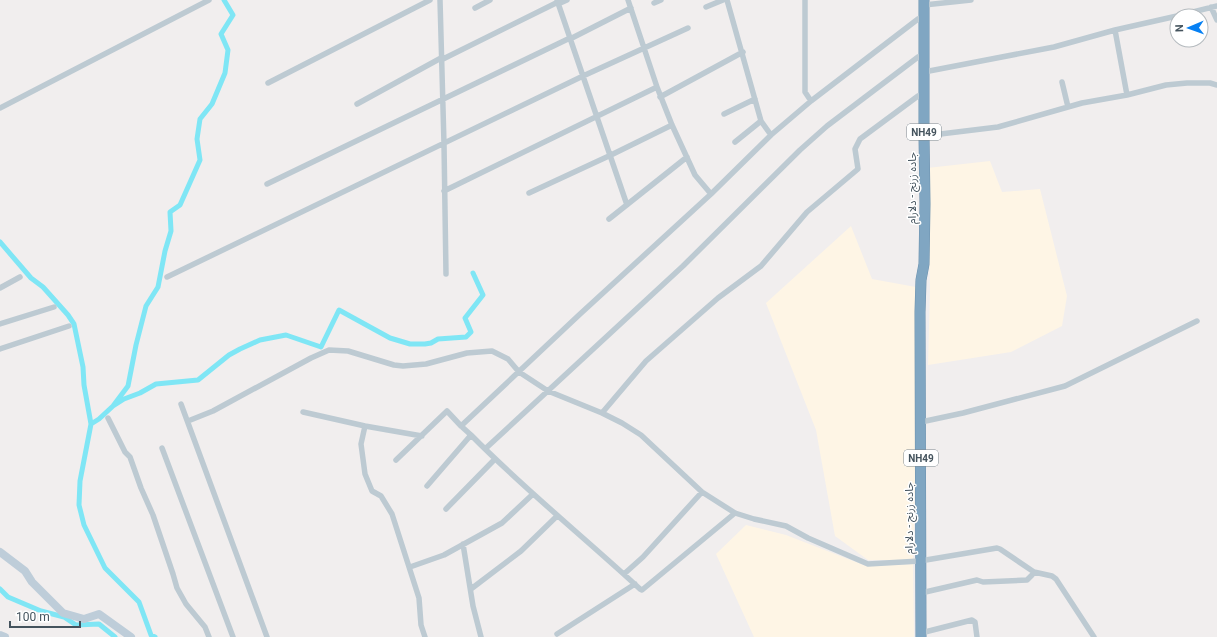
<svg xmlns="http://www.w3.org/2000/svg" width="1217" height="637" viewBox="0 0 1217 637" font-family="Roboto,'Noto Sans Arabic',sans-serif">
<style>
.commercial{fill:#fef5e5}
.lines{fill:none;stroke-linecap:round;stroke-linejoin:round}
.canal{stroke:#7fe6f5;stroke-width:5}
.highway-casing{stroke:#6b91ae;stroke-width:11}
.street{stroke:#bdcad2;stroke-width:5.5}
.secondary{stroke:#becdd9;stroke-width:8}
.highway{stroke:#80a6c2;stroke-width:10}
.labels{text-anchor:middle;stroke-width:3;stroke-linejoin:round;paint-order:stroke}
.shield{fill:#fff;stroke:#7c878e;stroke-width:1}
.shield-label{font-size:10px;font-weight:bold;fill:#44535d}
.street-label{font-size:11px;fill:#44535d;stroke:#fff}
</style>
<rect width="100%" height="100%" fill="#f1eeee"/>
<path class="commercial" d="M990,161L1002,192L1040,189L1067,296L1062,326L1011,352L928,365L930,288L927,168Z
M851,226L872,279L916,287L917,402L913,560H868L835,536L816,430L766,303Z
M746,525L786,535L866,566L913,564L914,637H754L716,554Z"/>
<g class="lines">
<path class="canal" d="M0,242L31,278L43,287L68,315L74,324L83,367L84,385L91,424L80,481L79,505L84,525L105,568L139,602L151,635L155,637
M113,406L124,399L140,393L156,384L198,380L229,355L240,349L260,340L286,335L321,347L339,310L390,338L410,344H425L431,343L438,339L466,337L471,332L465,318L483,295L473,273
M91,424L99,419L113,406L128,386L136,345L146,306L158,287L165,251L171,231L170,212L180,205L200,160L197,139L200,119L212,104L225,73L228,50L221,34L233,15L224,0
M0,589L8,597L41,611L64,617L76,625L99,624L115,637"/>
<g class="highway-casing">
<path id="highway" d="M921,637L920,312L921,280L924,264L925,204L924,136V0"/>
</g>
<path class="street" d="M440,0L444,144L446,274
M557,0L627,205
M628,0L657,87L672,125L695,175L711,194
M727,0L761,121L771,135
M805,0V92L811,101
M654,3L661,0
M558,4L567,0
M924,5L971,0
M706,7L723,0
M1211,7L1217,20
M475,8L490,0
M1177,16L1217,6
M1115,30L1127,95
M570,39L631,8
M441,60L558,2
M924,72L1054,47L1115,30L1177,16
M1062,82L1068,107
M268,83L430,0
M660,97L743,52
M357,104L441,58
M0,108L209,0
M724,114L755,99
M924,136L998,127L1082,103L1127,95L1166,85L1187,83H1210L1217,85
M735,142L761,121
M267,184L570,38
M444,191L657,87
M529,193L611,155L672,125
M609,219L687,157
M167,277L583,76L688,28
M0,288L20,277
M0,324L54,307
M0,349L69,326
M181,404L267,637
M303,412L365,426L422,436
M602,413L646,361L718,298L761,266L807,212L858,169L855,149L860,139L918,96
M108,418L125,452L130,457L141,488L153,515L173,574L177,588L186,604L205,627L209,637
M188,421L213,411L311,358L329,350L348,351L394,365L403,366L426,364L467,353L492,351L508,359L519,372L548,391L602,413L622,423L641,435L702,492L735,513L754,519L786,526L808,538L868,564L920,561L997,548L1000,549L1034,572L1052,576L1056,579L1094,637
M921,422L963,413L1065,386L1197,321
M365,426L361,444L365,474L372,491L381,496L392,514L419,598L421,625L425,637
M471,435C525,490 584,537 640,589L642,590L735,513
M162,448L233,637
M485,449L683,266L800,150L827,126L918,57
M396,460L447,411L461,426
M427,486L471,435L461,426L579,315L711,194L771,135L811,101L918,19
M446,509L495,459
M463,544L473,606L481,637
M410,567L444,555L502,523L533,494
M624,574L643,557L702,492
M471,589L521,551L557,516
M921,593L977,580L983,582L1027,580L1032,575L1034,572
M921,633L972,620L975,622L977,637
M557,634L635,584"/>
<path class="secondary" d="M0,552L25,571L32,582L63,613L84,619L99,614L131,637
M0,635L5,637"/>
<use href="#highway" class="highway"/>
</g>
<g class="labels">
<g class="shield">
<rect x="907" y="124" width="34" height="16" rx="3"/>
<rect x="904" y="450" width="34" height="16" rx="3"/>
</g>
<g class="shield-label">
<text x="924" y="136">NH49</text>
<text x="921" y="462">NH49</text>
</g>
<g class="street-label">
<text transform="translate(912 188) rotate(-90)" y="4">جاده زرنج - دلارام</text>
<text transform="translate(909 518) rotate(-90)" y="4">جاده زرنج - دلارام</text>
</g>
</g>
<g transform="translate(1189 28) rotate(268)"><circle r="19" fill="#ffffff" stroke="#b4babe"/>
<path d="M0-3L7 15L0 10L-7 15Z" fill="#0680f3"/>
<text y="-6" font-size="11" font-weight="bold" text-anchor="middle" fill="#44535d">N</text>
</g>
<path d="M10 621v6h70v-6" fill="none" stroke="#44535d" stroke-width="2"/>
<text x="16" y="621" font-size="12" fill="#44535d" stroke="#ffffff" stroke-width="3" paint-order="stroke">100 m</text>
</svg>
